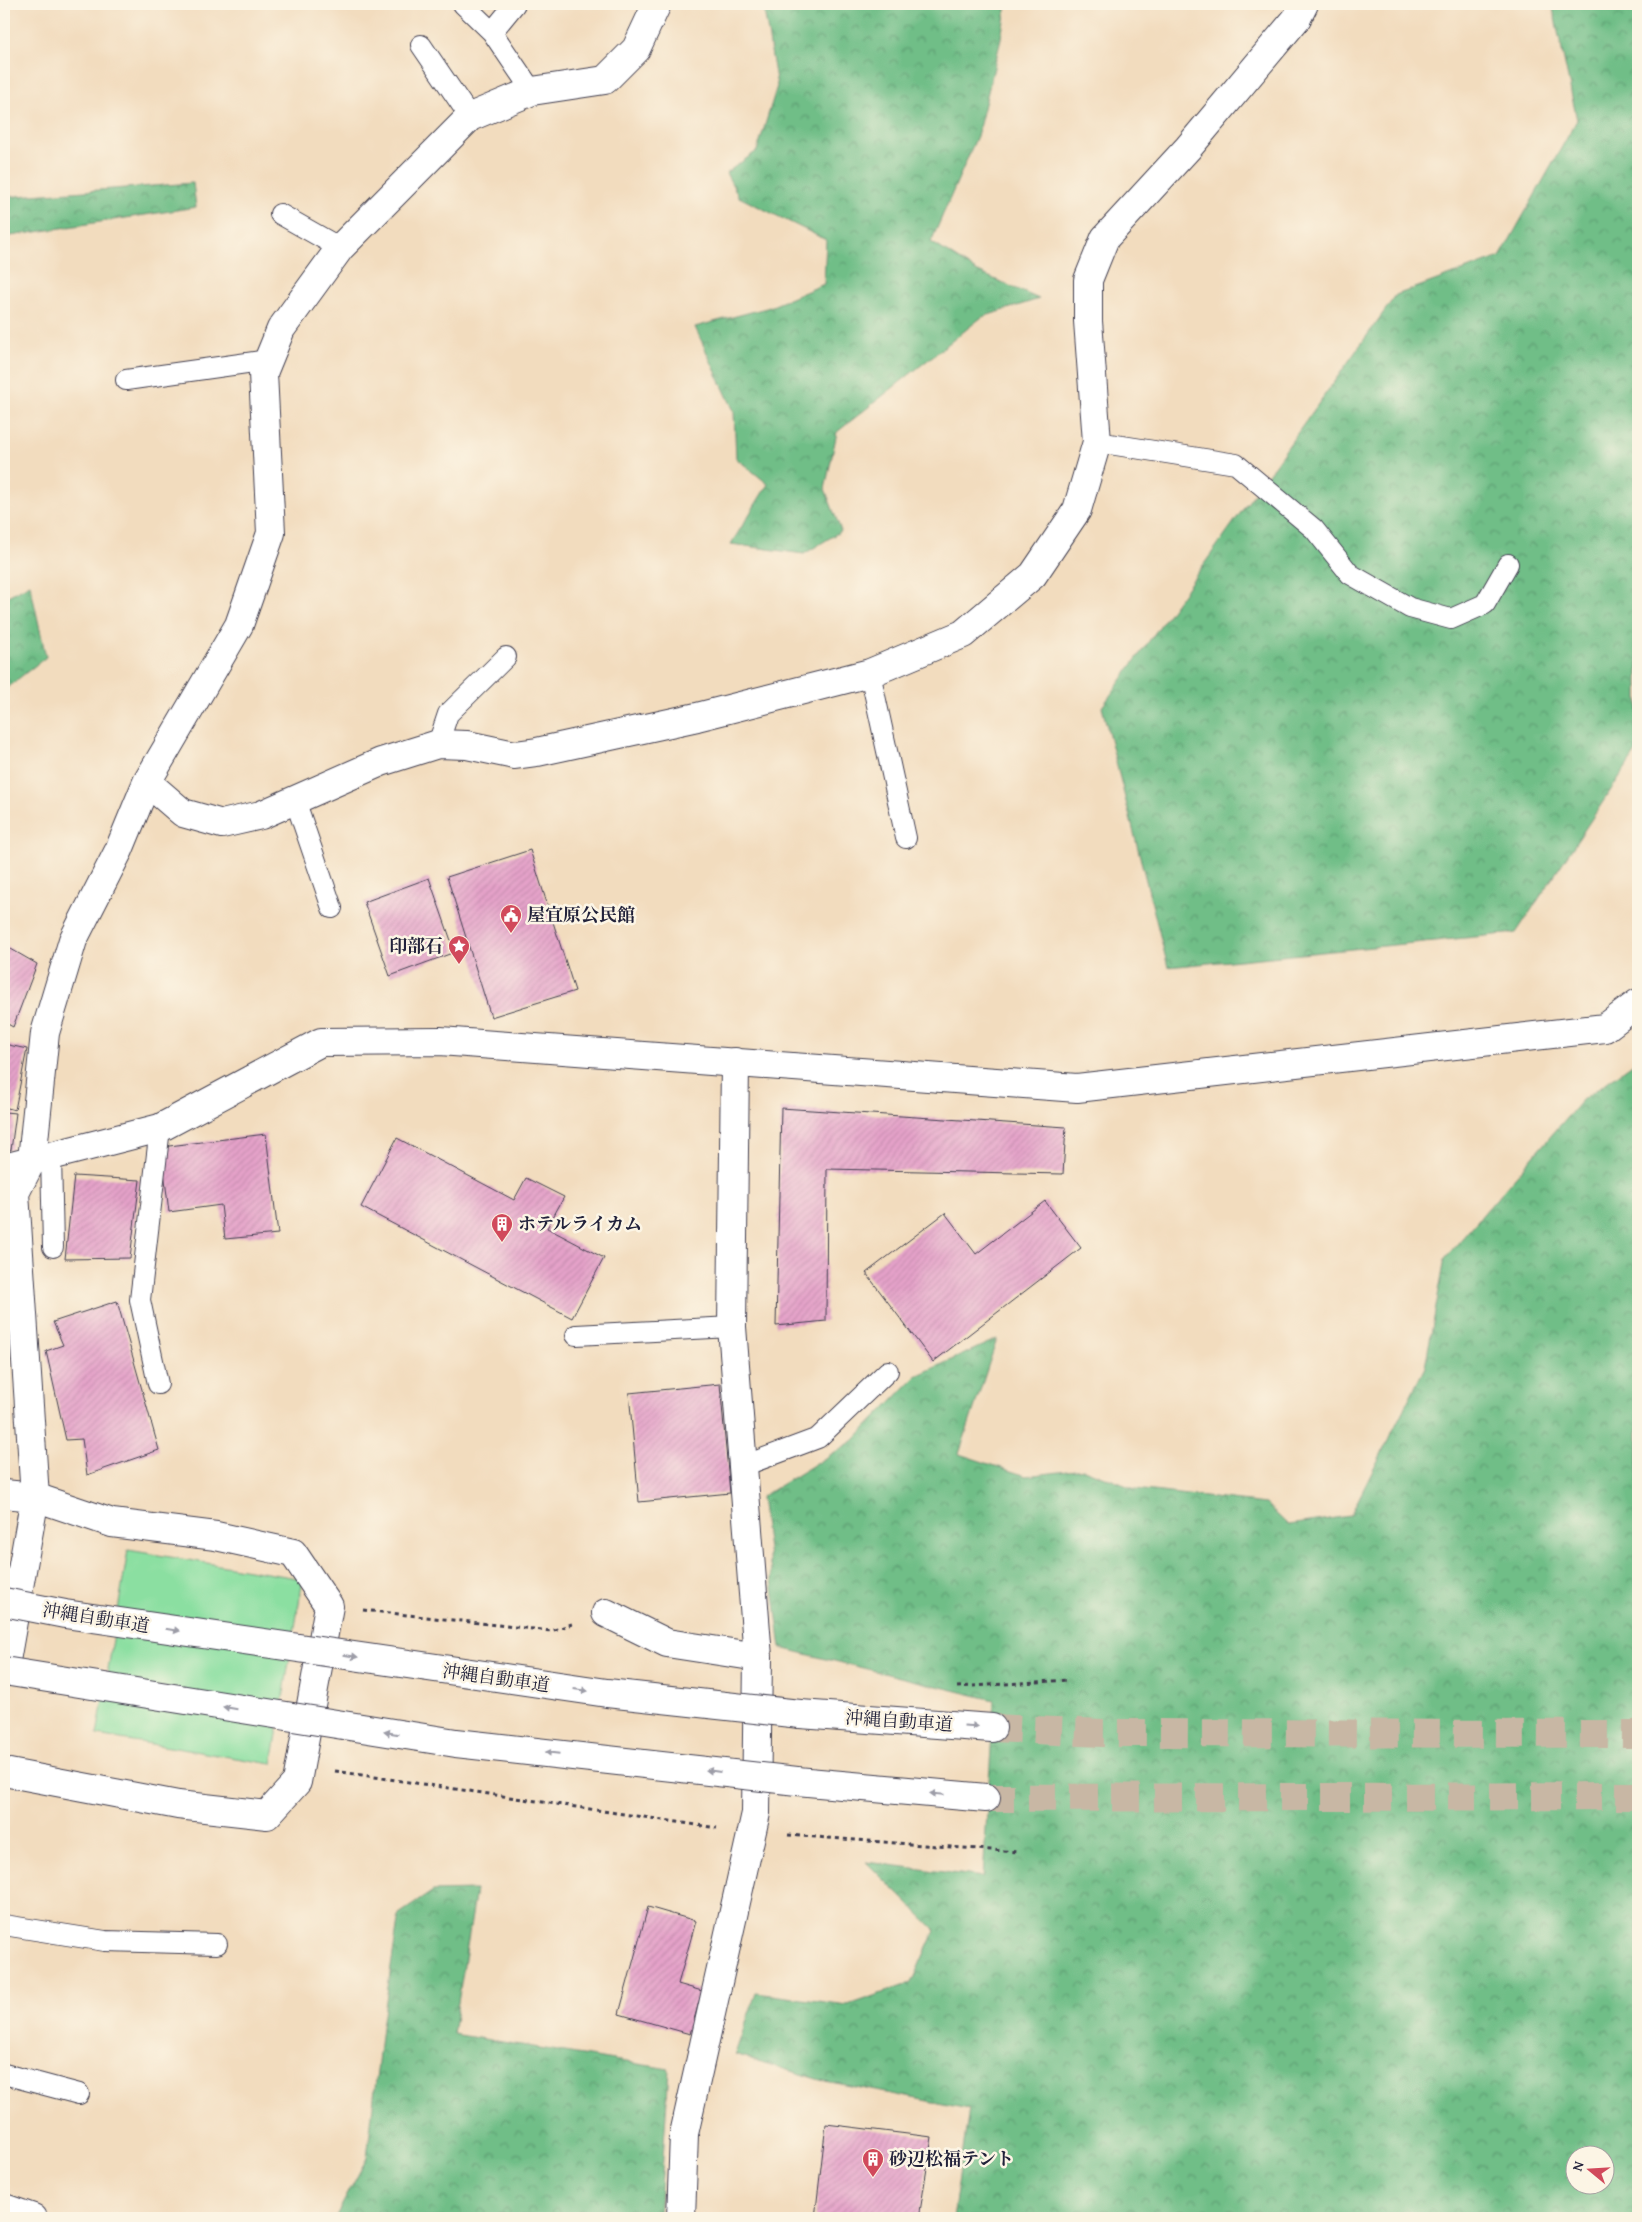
<svg xmlns="http://www.w3.org/2000/svg" width="1642" height="2222" viewBox="0 0 1642 2222" font-family="'Gentium Book Plus','Noto Serif JP',serif">
<style>
.forest{fill:url(#forest-crowns);stroke:#497061;fill-rule:evenodd}
.pitch{fill:#8bdfa1;stroke:#56806e}
.building{fill:url(#building-hatch)}
.lines{fill:none;stroke-linecap:round;stroke-linejoin:round}
.motorway-tunnel{stroke:#c8b7a4;stroke-width:28;stroke-dasharray:28 14;stroke-linecap:butt}
.service-casing{stroke:#413e4f;stroke-width:22}
.minor-casing{stroke:#413e4f;stroke-width:30}
.tertiary-casing{stroke:#413e4f;stroke-width:30}
.motorway-casing{stroke:#413e4f;stroke-width:30}
.path{stroke:#413e4f;stroke-width:3;stroke-dasharray:4 4;stroke-linecap:butt}
.service{stroke:#fff;stroke-width:20}
.minor{stroke:#fff;stroke-width:28}
.tertiary{stroke:#fff;stroke-width:28}
.motorway{stroke:#fff;stroke-width:28}
.motorway-bridge-casing{stroke:#413e4f;stroke-width:30;stroke-linecap:butt}
.motorway-bridge{stroke:#fff;stroke-width:28}
.oneway{fill:#9c9ca7}
.labels{text-anchor:middle;stroke-width:5;stroke-linejoin:round;paint-order:stroke}
.poi-label{font-size:18px;font-weight:bold;fill:#22223b;stroke:#fcf5e5;text-anchor:start}
.street-label{font-size:18px;fill:#22223b;stroke:#fcf5e5}
</style>
<defs>
<pattern id="forest-crowns" width="20" height="18" patternUnits="userSpaceOnUse" patternTransform="scale(1.25)"><rect width="20" height="18" fill="#70be87"/><path d="M2 6a3 3 0 1 1 6 0M12 15a3 3 0 1 1 6 0" fill="none" stroke="#5c9a70"/></pattern>
<pattern id="building-hatch" width="6" height="6" patternUnits="userSpaceOnUse" patternTransform="scale(1.25)"><rect width="6" height="6" fill="#e5a2c9"/><path d="M-1 1l2-2M0 6l6-6M5 7l2-2" fill="none" stroke="#c48bae"/></pattern>
</defs>
<rect width="100%" height="100%" fill="#fcf5e5"/>
<filter id="ink" filterUnits="userSpaceOnUse"><feTurbulence type="fractalNoise" baseFrequency=".02" numOctaves="2"/><feDisplacementMap in="SourceGraphic" scale="10" xChannelSelector="R" yChannelSelector="G"/><feConvolveMatrix kernelMatrix="1 2 1 2 8 2 1 2 1" color-interpolation-filters="sRGB"/></filter>
<filter id="wash" filterUnits="userSpaceOnUse"><feTurbulence type="fractalNoise" baseFrequency=".0096" numOctaves="4" result="noise"/><feDisplacementMap in="SourceGraphic" scale="20" xChannelSelector="R" yChannelSelector="G"/><feGaussianBlur stdDeviation="1.12" result="paint"/><feColorMatrix in="noise" values="0 0 0 0 0 0 0 0 0 0 0 0 0 0 0 0 0 1.4 0 .05"/><feComposite in="paint" operator="in"/></filter>
<g filter="url(#wash)">
<rect width="100%" height="100%" fill="#f2dcbe"/>
<path class="forest" d="M763,4H1007L1000,43L977,136L931,242L976,271L1039,299L982,317L837,432L825,489L841,531L804,554L731,544L768,484L736,458L734,411L695,327L770,307L824,284L826,240L739,197L726,173L757,151L777,86Z
M1552,4H1638V749L1516,933L1168,967L1102,707L1396,295L1500,257L1577,120Z
M193,183L196,207L4,237V197Z
M30,584L46,657L4,690V598Z
M1638,1060V2218H953L969,2109L820,2080L735,2054L756,1993L848,2005L911,1983L935,1930L866,1862L983,1877L994,1700L781,1648L761,1497L853,1441L916,1376L997,1339L959,1454L1026,1476L1084,1469L1135,1489L1266,1504L1288,1525L1350,1516L1425,1367L1445,1258L1582,1100ZM1574,2154H1604V2184H1574Z
M476,1890L453,2034L669,2069L659,2218H558L498,2214L497,2218H335L367,2158L382,2027L399,1914L433,1891Z"/>
<path class="pitch" d="M128,1550L303,1579L272,1764L97,1735Z"/>
<g id="blocks">
<path class="building" d="M530,850L575,991L491,1017L447,877Z
M429,878L455,952L390,976L364,902Z
M4,945L37,964L13,1027L4,1022Z
M4,1044L27,1049L15,1110L4,1107Z
M781,1108L1066,1127L1063,1174L827,1169L826,1321L776,1326Z
M4,1112L16,1113L11,1150L4,1149Z
M266,1134L278,1234L225,1239L221,1205L169,1212L161,1147Z
M397,1138L514,1200L526,1178L564,1197L547,1228L604,1258L572,1318L361,1207Z
M74,1176L140,1180L130,1258L65,1259Z
M1045,1201L1081,1248L933,1362L866,1273L945,1213L976,1254Z
M117,1301L159,1450L87,1475L82,1439L66,1440L46,1351L63,1345L53,1322Z
M720,1384L730,1493L639,1502L629,1393Z
M648,1907L696,1921L678,1984L702,1991L690,2034L619,2014Z
M826,2124L932,2137L919,2218H815Z"/>
</g>
</g>
<g filter="url(#ink)">
<use href="#blocks" fill-opacity="0" stroke="#413e4f" stroke-width="1"/>
<g class="lines">
<path class="motorway-tunnel" d="M992,1728L1102,1733L1638,1734
M986,1798L1638,1796"/>
<g class="service-casing">
<path id="service" d="M463,4L492,32L532,91
M492,32L515,4
M421,45L470,117
M280,214L340,248
M126,380L268,360
M1097,442L1236,464L1314,529L1350,574L1410,608L1451,619L1485,604L1508,564
M870,673L906,838
M438,744L448,714L506,657
M295,800L332,908
M51,1155L53,1247
M576,1335L732,1327
M158,1384L140,1300L160,1128
M743,1466L818,1438L888,1371
M4,1925L105,1941L217,1944
M4,2074L79,2094"/>
</g>
<g class="minor-casing">
<path id="minor" d="M147,782L239,625L271,533L263,373L281,329L340,248L470,117L532,91L605,80L636,49L657,4
M4,1494L35,1497L112,1523L216,1536L293,1553L329,1606L297,1782L267,1815L178,1805L4,1772
M606,1613L667,1643L758,1657
M4,1672L35,1497L15,1193L32,1160L45,1033L73,940L119,850L147,782L183,813L222,824L261,815L381,762L438,744L467,745L515,755L537,752L697,717L870,673L963,634L1033,575L1077,510L1097,442L1088,321V280L1105,238L1188,148L1297,18L1304,4
M4,2208L33,2218
M681,2218L684,2134L756,1813L758,1657L732,1327L735,1062"/>
</g>
<g class="tertiary-casing">
<path id="tertiary" d="M4,1168L160,1128L321,1042L440,1041L1077,1088L1605,1028L1638,1003"/>
</g>
<g class="motorway-casing">
<path id="motorway" d="M800,1714L992,1728
M797,1781L986,1798"/>
</g>
<path class="path" d="M363,1610L551,1631L572,1624
M957,1687L1068,1680
M335,1771L717,1828
M788,1835L1018,1852"/>
<use href="#service" class="service"/>
<use href="#minor" class="minor"/>
<use href="#tertiary" class="tertiary"/>
<use href="#motorway" class="motorway"/>
<g class="motorway-bridge-casing">
<path id="motorway-bridge" d="M4,1602L65,1614L607,1693L800,1714
M4,1671L456,1743L797,1781"/>
</g>
<use href="#motorway-bridge" class="motorway-bridge"/>
</g>
<defs><path id="oneway-solid" d="M-6-.8H1V-3.2L6.5 0L1 3.2V.8H-6Z" transform="scale(1.25)"/></defs>
<g class="oneway">
<use href="#oneway-solid" transform="translate(173 1630) rotate(9)"/>
<use href="#oneway-solid" transform="translate(351 1656) rotate(9)"/>
<use href="#oneway-solid" transform="translate(581 1690) rotate(8)"/>
<use href="#oneway-solid" transform="translate(230 1708) rotate(-171)"/>
<use href="#oneway-solid" transform="translate(971 1726) rotate(4)"/>
<use href="#oneway-solid" transform="translate(391 1733) rotate(-171)"/>
<use href="#oneway-solid" transform="translate(552 1753) rotate(-174)"/>
<use href="#oneway-solid" transform="translate(713 1771) rotate(-173)"/>
<use href="#oneway-solid" transform="translate(937 1794) rotate(-175)"/>
</g>
</g>
<defs>
<g id="civic-pin" transform="scale(1.125)"><path d="M0 17L-7.5 6A9.5 9.5 0 1 1 7.5 6Z" fill="#d1495b" stroke="#fcf5e5"/><path d="M-.6-6.5H3V-4.5H.6V-3L4-1V1h2V6H-6V1h2V-1L-.6-3ZM-1.2 2.5V6h2.4V2.5Z" fill="#fff"/></g>
<g id="sight-pin" transform="scale(1.125)"><path d="M0 17L-7.5 6A9.5 9.5 0 1 1 7.5 6Z" fill="#d1495b" stroke="#fcf5e5"/><path d="M0-6L1.8-2.2L6-1.7L2.9 1.2L3.7 5.4L0 3.3L-3.7 5.4L-2.9 1.2L-6-1.7L-1.8-2.2Z" fill="#fff"/></g>
<g id="building-pin" transform="scale(1.125)"><path d="M0 17L-7.5 6A9.5 9.5 0 1 1 7.5 6Z" fill="#d1495b" stroke="#fcf5e5"/><path d="M-4-6H4V6H1V3H-1V6H-4ZM-2.5-4.3h1.7v1.8h-1.7ZM.8-4.3h1.7v1.8H.8ZM-2.5-1h1.7V.8h-1.7ZM.8-1h1.7V.8H.8Z" fill="#fff"/></g>
</defs>
<g fill-rule="evenodd">
<use href="#civic-pin" x="511" y="915"/>
<use href="#sight-pin" x="459" y="946"/>
<use href="#building-pin" x="502" y="1224"/>
<use href="#building-pin" x="873" y="2159"/>
</g>
<g class="labels">
<g class="poi-label">
<text x="527" y="921">屋宜原公民館</text>
<text x="443" y="952" text-anchor="end">印部石</text>
<text x="518" y="1230">ホテルライカム</text>
<text x="889" y="2165">砂辺松福テント</text>
</g>
<g class="street-label">
<text transform="translate(96 1618) rotate(9)" y="6">沖縄自動車道</text>
<text transform="translate(496 1678) rotate(8)" y="6">沖縄自動車道</text>
<text transform="translate(899 1721) rotate(4)" y="6">沖縄自動車道</text>
</g>
</g>
<rect width="1642" height="2222" fill="none" stroke="#fcf5e5" stroke-width="20"/>
<g transform="translate(1590 2170) rotate(288)"><circle r="24" fill="#fcf5e5" stroke="#a5a1a1"/>
<path d="M0-4L9 19L0 12L-9 19Z" fill="#d1495b"/>
<text y="-8" font-size="14" font-weight="bold" text-anchor="middle" fill="#22223b">N</text>
</g>
</svg>
